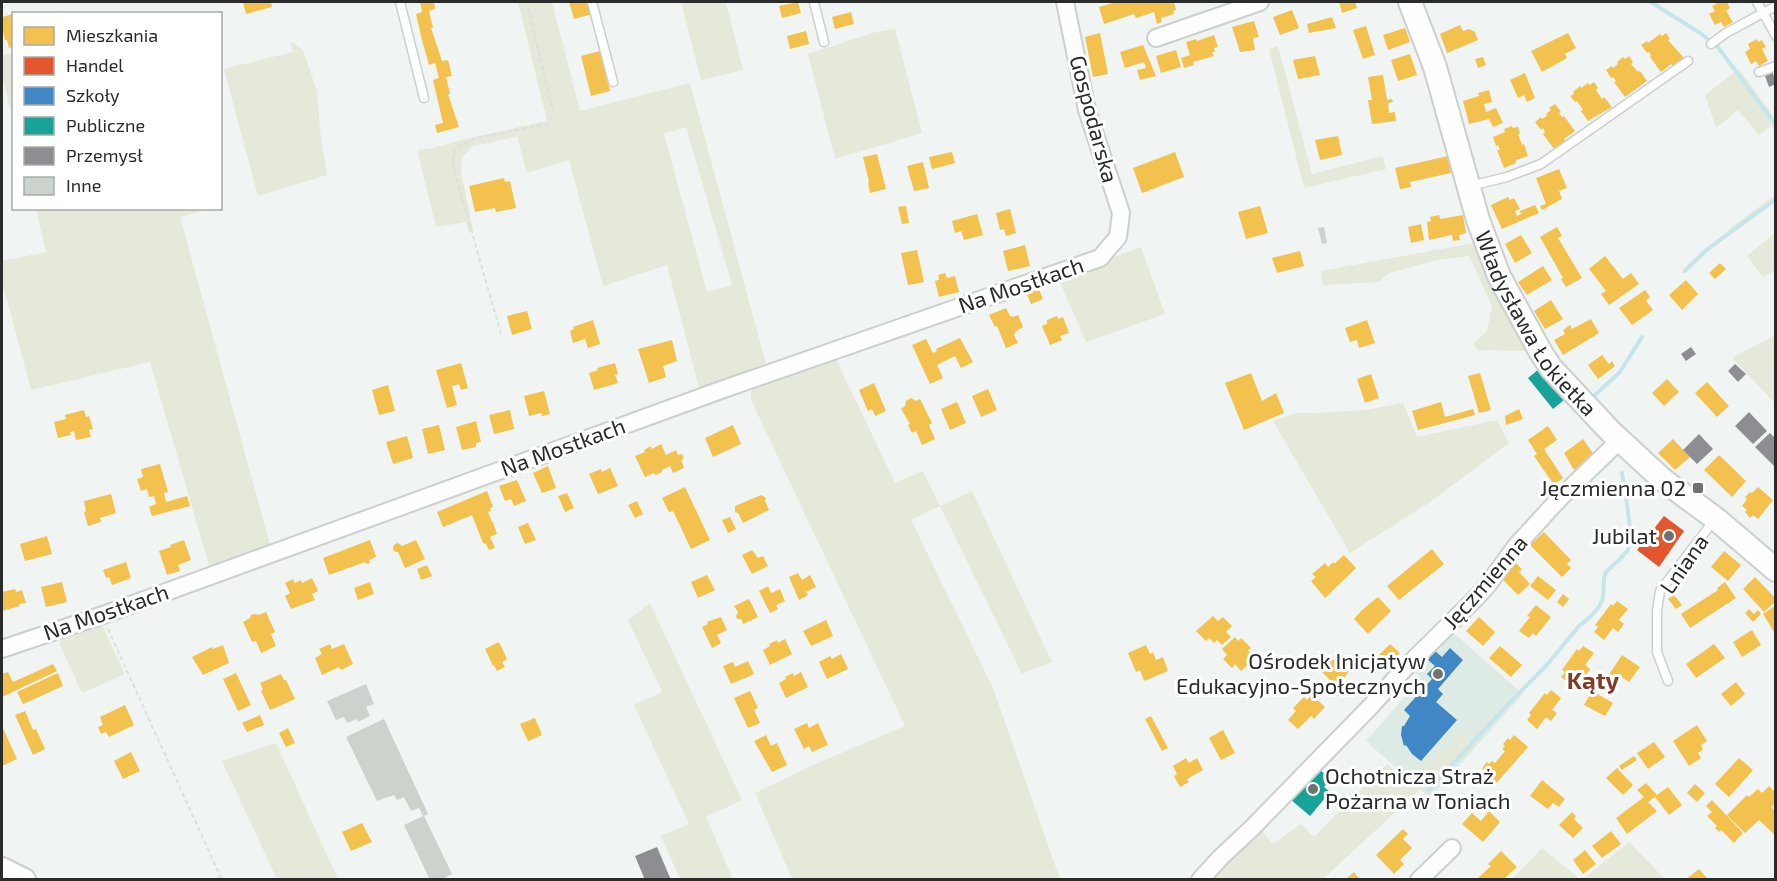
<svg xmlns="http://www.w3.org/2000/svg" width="1777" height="881" viewBox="0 0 1777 881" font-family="'Exo 2',sans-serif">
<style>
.built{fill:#deeae4}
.green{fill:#e4e9d9;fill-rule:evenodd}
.homes{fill:#f2c14e}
.shops{fill:#e4572e}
.schools{fill:#3f88c5}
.public{fill:#17a398}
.industry{fill:#8d8d92}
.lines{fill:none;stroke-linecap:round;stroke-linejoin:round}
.stream{stroke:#c6e5eb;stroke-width:4}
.building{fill:#ccd2cc}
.lane-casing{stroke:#cbd0ce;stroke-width:11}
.street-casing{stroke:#cbd0ce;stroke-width:20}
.secondary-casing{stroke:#cbd0ce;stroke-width:26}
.path{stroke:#dddfde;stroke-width:2;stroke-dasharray:4.5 3;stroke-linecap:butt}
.lane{stroke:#fdfefd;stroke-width:8}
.street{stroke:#fdfefd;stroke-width:16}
.secondary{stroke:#fdfefd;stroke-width:22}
.poi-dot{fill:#6f7270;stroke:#fff;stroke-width:2}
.labels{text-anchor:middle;stroke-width:6;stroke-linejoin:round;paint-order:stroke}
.street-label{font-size:22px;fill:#292c2a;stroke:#fff}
.poi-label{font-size:22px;fill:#292c2a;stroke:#fff;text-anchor:end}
.neighbourhood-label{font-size:24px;font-weight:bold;fill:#803c25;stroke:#fff}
</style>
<rect width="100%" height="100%" fill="#f0f5f3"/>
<path class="built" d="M1450,630L1523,694L1430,798L1366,741L1421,678L1412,669Z"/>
<path class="green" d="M518,2H552L580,111L690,83L766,364L699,388L667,265L603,286L569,160L527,173L517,136L472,147L462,157L461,171L473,230L469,232L466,222L436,227L417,150L433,148L470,138L547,121ZM686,127L732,285L707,292L664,134Z
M681,2H726L743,70L701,80Z
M895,29L922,133L835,159L808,54L872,33Z
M290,41L303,50L317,91L321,140L327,175L258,196L224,69L293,52Z
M1278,46L1312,174L1383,156L1386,169L1304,188L1269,49Z
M13,53H14L13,121L2,74V56Z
M1739,69L1775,119V131L1771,126L1759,135L1738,110L1716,128L1705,95Z
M1775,195V200L1712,248L1685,273L1682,270L1733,226Z
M36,209H209L180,217L271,548L210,569L150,362L31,390L2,281V261L46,252Z
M1775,233V270L1763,277L1747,256Z
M1479,242L1492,287L1529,351L1478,350L1473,344L1487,331L1492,306L1469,256L1438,260L1389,273L1379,282L1323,285L1321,271Z
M1141,247L1165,314L1086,342L1058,278Z
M1775,335V403L1732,358Z
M833,353L895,483L923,471L940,506L972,491L1052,662L1022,674L940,506L911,520L993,688L1060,879H792L755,793L813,765L905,726L751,400V388Z
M1403,403L1417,437L1497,420L1509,443L1427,504L1350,553L1273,421L1297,413H1316L1365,410Z
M650,603L742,800L706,817L733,879H680L661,836L689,824L634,705L662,692L628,620Z
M99,619L125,674L82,693L59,643L65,633Z
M1464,733L1476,746L1417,792L1323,879L1212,880L1258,827L1273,844L1301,824L1314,837L1387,764L1404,778Z
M276,743L338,879H277L222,761Z
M1629,842L1665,879H1583Z
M1542,848L1580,879H1512Z"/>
<path class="homes" d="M243,2H271L272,7L246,14Z
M420,2H434L435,9L429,11L433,28H431L442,61L448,60L452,76L446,77L450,94H448L459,127L437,133L435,125L443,123L433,80L439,78L435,63L429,65L422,40L416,14L422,12Z
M569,2H589L592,14L574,19Z
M798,2L801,13L782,18L779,6Z
M1116,2H1170L1171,3L1174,2L1176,10L1173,11L1174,14L1161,18L1162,22L1157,24L1154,12L1136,18L1134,14L1104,24L1099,7Z
M1339,2H1355L1357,8L1342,13Z
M1719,2L1722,3L1727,2L1730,8L1726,11L1733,22L1724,27L1721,22L1715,25L1709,14L1715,11L1712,6Z
M1292,10L1299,28L1280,35L1273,17Z
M851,12L854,24L835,29L832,17Z
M13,14L14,47L9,48L7,40H5L2,27L3,25L2,17Z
M1332,17L1336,28L1309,33L1307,24Z
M1254,21L1259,37L1253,38L1255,50L1240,52L1232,27Z
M1460,25L1463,31L1469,29L1475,32L1478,40L1447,53L1440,34Z
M1366,26L1375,55L1363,59L1353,30Z
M1405,28L1410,42L1388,50L1383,35Z
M806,31L809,44L790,49L787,36Z
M1100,33L1108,74L1093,77L1085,37Z
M1568,33L1576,48L1565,54L1567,58L1542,72L1531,51Z
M1666,33L1670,39L1668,40L1684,58L1673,66L1671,64L1661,72L1650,57L1651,55L1649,52L1647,53L1641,45L1647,41L1648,43L1660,34L1662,36Z
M1214,35L1218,47L1214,48L1215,52H1212L1214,56L1193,62L1194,65L1184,68L1181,58L1190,55L1186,42L1196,39L1197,41Z
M1757,39L1758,42L1762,40L1766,47L1762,49L1768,61L1759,66L1756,61L1751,64L1745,52L1750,49L1748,44Z
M1143,45L1156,76L1140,80L1137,70L1146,68L1144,62L1125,68L1120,52Z
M1176,50L1181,67L1161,73L1156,56Z
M600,51L610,91L591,96L581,56Z
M1410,54L1417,75L1398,81L1391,60Z
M1315,56L1320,75L1298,79L1293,60Z
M1629,56L1633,62L1631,64L1638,72L1640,71L1647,81L1625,97L1614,82L1616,81L1613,77L1611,78L1606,70L1612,66L1613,68L1618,64L1617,62L1623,57L1625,59Z
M1483,57L1486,65L1478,68L1475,59Z
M1525,73L1535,98L1527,102L1524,95L1518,98L1510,80Z
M1383,75L1387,100L1392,99L1393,102L1388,103L1389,113L1395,112L1396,121L1372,124L1368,100H1372L1368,77Z
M1594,82L1598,88L1596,90L1602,99L1604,97L1612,107L1588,121L1581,111L1583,110L1577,101L1575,102L1570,96L1574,94L1573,92L1580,86L1581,88L1588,83L1590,85Z
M1489,90L1492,102L1484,104L1486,112L1496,108L1503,123L1493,127L1489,119L1469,124L1463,101L1479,96L1478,93Z
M1555,104L1561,112L1559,113L1562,117L1564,116L1575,131L1564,139L1565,141L1554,149L1543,134L1545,132L1543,128L1541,130L1535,122L1541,117L1542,119L1547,116L1546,114L1551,110L1549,108Z
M1512,126L1513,128L1518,127L1520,134H1518L1522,145L1524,144L1528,156L1516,160V163L1504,168L1497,150H1500L1498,145L1496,146L1493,137L1505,132L1504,129Z
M1338,136L1342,155L1320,160L1315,140Z
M952,152L955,163L932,169L929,157Z
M1175,152L1184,177L1142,193L1133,168Z
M877,154L886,189L870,193L868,183L869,182L863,157Z
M1448,156L1451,173L1410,182L1411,187L1400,189L1395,168Z
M923,162L929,188L914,191L907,166Z
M1559,169L1567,188L1559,191L1562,199L1542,210L1540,206L1546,204L1536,178Z
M504,178L505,182L510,181L516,208L496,212L495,208L475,212L469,186Z
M1508,197L1510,200L1514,198L1520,209L1515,211L1517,216L1521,214L1520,211L1535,205L1539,213L1502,229L1491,205Z
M906,206L909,223L902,224L898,207Z
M1260,206L1268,233L1246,239L1238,212Z
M1010,209L1016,233L1006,236L1004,229L1000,230L996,213Z
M977,214L983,235L964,240L961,231L955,233L952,221Z
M1439,215L1440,219L1463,215L1466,233L1459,235L1460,240L1453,241L1452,235L1429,240L1427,222L1431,221L1430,217Z
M1421,224L1424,240L1411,243L1408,227Z
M1557,227L1562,236L1558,238L1582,278L1566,287L1561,279L1563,278L1540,237Z
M1521,235L1532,253L1515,263L1505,244Z
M1025,245L1030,266L1008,271L1003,251Z
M917,250L924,282L908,285L901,253Z
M1300,251L1304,266L1277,273L1272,258Z
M1605,256L1623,279L1631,273L1639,284L1609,305L1601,294L1606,291L1589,269Z
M1720,263L1726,269L1715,279L1709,273Z
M1543,266L1552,280L1527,295L1518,282Z
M945,273L947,278L955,276L959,292L939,297L935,281L939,280L938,275Z
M1686,280L1698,294L1682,310L1669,295Z
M1038,287L1043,299L1031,304L1026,292Z
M1645,290L1650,297L1646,301L1653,310L1632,325L1619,308Z
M1551,300L1563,319L1545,329L1534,311Z
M1006,308L1010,316L1013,317L1018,315L1023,327L1016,331L1014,335L1018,343L1006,348L997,326L995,327L989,315Z
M527,311L532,329L512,335L507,316Z
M1057,316L1058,319L1063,317L1069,333L1060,336L1062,340L1050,345L1042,326L1047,324V320Z
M1591,319L1599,333L1563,355L1554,340L1565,334L1563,330L1570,325L1572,329Z
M593,320L600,344L588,348L585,339L573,343L570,331L574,329L573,327Z
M1367,320L1375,343L1359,348L1357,340L1350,342L1345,328Z
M960,338L973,362L961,368L955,356L937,365L943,378L930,384L912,345L926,339L933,353L937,351L936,349Z
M672,340L677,361L663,366L666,377L649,383L638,349Z
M1602,355L1609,364L1612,361L1615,366L1598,379L1588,365Z
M461,363L468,388L461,390L459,384L452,386L457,405L447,408L436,370Z
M615,363L618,374L615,375L618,383L594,390L589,373L598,370L597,368Z
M1251,373L1262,401L1276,393L1284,413L1244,430L1225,383Z
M1480,373L1491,410L1479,413L1468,376Z
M1371,374L1379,398L1365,403L1357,379Z
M1667,379L1679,392L1664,406L1652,393Z
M1707,382L1729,406L1717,417L1695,393Z
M874,383L886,411L875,416L872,409L868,411L859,390Z
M388,385L395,411L379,415L372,390Z
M988,389L997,410L981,417L972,396Z
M544,391L550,414L542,416L541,413L529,416L524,396Z
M911,398L916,401L920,399L932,423L929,425L935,439L922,445L916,431L912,433L908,425L910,424L901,409L905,406L906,401Z
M957,402L966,423L950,430L941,409Z
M1441,402L1445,417L1473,409L1475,415L1418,430L1412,411Z
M1519,409L1523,419L1506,425L1505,416Z
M84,410L86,417L89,416L93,429L89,430L91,437L76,440L74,431L70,432L71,435L58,438L54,422L66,419L65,415Z
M510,410L514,429L494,434L489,415Z
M476,421L481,442L476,443V447L462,450L456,427Z
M439,425L445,450L428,454L422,429Z
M733,425L741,444L713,457L705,438Z
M1548,426L1557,440L1544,449L1563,478L1554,485L1534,456L1537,454L1528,440Z
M407,436L413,458L393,464L386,442Z
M1583,439L1594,455L1574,470L1564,453Z
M1673,439L1690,457L1675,470L1658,453Z
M661,444L666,455L676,450L678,455L682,454L684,458L681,460L684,468L673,473L670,466L662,470V472L656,475L654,473L645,477L635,456L645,452L644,450L651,446L652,449Z
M1719,455L1746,481L1732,497L1704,470Z
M160,464L168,492L164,493L166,502L187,496L190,506L152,516L149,507L156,504L154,496L149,497L147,489L141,491L137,479L143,477L141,469Z
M548,466L556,488L542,493L533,473Z
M610,468L618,486L598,494L589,474L601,469L602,472Z
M517,480L526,501L514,506L511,499L505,501L499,486Z
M685,487L710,540L691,549L673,511L669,512L662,498Z
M1758,487L1773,500L1758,519L1753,515L1750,518L1745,512L1747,510L1742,506L1747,499L1745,497L1750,492L1752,493Z
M487,491L493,507L490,508L491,511L488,512L492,522H493L497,534L490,537L495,548L489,550L486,544L483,543L472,515L443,527L437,512Z
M567,493L574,508L565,512L558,496Z
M111,494L116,513L100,518L101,522L88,526L84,512L86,511L84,501Z
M761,495L766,498L765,501L769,510L743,523L738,513L735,512V506Z
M637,501L643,514L635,518L628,505Z
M730,517L736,529L728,533L722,520Z
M528,523L536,540L525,544L518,527Z
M1544,532L1571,560L1567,564L1571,568L1562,577L1530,545Z
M47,536L52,554L25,561L20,544Z
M184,540L191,560L178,565L180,571L167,575L159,551L171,547L170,545Z
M370,540L376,557L369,560L370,563L366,564L365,562L329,575L323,558Z
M416,540L425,559L405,568L398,552H396L393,550V547L395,544L398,543L402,546Z
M1432,549L1444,564L1399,600L1387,586Z
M752,550L758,558L763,556L768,566L752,574L742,555Z
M1724,551L1741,565L1728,581L1711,567Z
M1344,555L1356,568L1325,598L1311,581L1316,577L1312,574L1325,563L1328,567L1333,562L1334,564Z
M126,562L131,578L112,585L109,577L106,578L103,570Z
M1516,563L1522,569L1519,572L1530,584L1518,595L1501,578Z
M427,565L432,576L421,580L417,569Z
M798,573L802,580L810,575L816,587L806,592L808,595L799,600L789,577Z
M707,575L715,590L698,598L691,582Z
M1538,576L1556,590L1548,600L1530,586Z
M1755,577L1776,599V601L1764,612L1743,589Z
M312,578L318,591L312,594L315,600L291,609L285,596L290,593L285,583L293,579L295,583L301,580L302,583Z
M62,582L67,602L46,607L41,587Z
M370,582L374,594L358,600L354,588Z
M1725,582L1736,598L1690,628L1681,614L1718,590L1717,588Z
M768,586L771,593L780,589L785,601L776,605L778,609L770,613L759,591Z
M15,589L16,592L22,590L26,603L19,604L20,606L2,611V592Z
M1563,594L1569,599L1563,607L1557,602Z
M1674,595L1682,605L1676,609L1668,599Z
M1378,597L1391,611L1368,634L1354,619L1362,610Z
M749,599L758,617L743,624L741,619H737L736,616L738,612L734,606Z
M1617,601L1628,609L1619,620L1624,624L1618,632L1613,628L1604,640L1594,632L1598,627L1595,625L1611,604L1613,606Z
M1536,605L1551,617L1536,636L1533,633L1529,638L1519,631L1530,617L1527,616Z
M1776,605V635L1763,614Z
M1749,609L1754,614L1758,610L1761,614L1753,622L1745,613Z
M266,612L275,632L271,634L276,646L261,653L256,641L252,642L243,622L250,618L251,615L255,614L258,615Z
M1213,616L1218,621L1223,617L1232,626L1226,632L1231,637L1222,645L1217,640L1214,643L1209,638L1206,641L1196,631Z
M721,617L727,630L717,635L721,643L712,648L702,627L708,624L707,622Z
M1479,617L1495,632L1483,646L1466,631Z
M826,620L833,636L811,646L803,631Z
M1752,630L1761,645L1742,657L1733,642Z
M1235,637L1238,641L1241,638L1251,648L1248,650L1255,658L1241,671L1235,664L1232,668L1223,659L1227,655L1222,649Z
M785,639L792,654L770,665L763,650L770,646L769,644L777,640L778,643Z
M499,642L507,659L502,662L505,667L497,671L494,665L493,666L485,649Z
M330,644L332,649L344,644L353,664L341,670L339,667L322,675L315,658L322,654L319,649Z
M1390,644L1400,653L1387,665L1378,656Z
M1714,644L1725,658L1696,678L1686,664Z
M223,645L229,663L203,675L192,657L212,647L213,649Z
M1146,645L1150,654L1153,652L1156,660L1163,657L1168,671L1144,681L1140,670L1136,672L1128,653Z
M1500,646L1522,665L1511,677L1489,658Z
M1583,646L1594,653L1585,665L1590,669L1585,676L1580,673L1571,685L1561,677L1565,672L1562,670L1577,649L1579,651Z
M841,654L848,669L827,679L819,662L830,656L832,659Z
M1622,655L1640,667L1629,682L1620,676L1613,688L1604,682Z
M1330,656L1337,663L1343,657L1352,667L1342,681L1347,687L1338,696L1327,685L1331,681L1318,668Z
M748,661L754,674L731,684L723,666L733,662L735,667Z
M53,664L57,671L2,697V674L8,672L13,682Z
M801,672L808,687L786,698L779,683L786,679L785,677L793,673L794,676Z
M58,673L63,686L23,704L17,692Z
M236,673L251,705L238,711L223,679Z
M281,674L284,680H286L295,699L270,710L261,691L263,690L260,683Z
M1736,682L1745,694L1731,706L1721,694Z
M1551,690L1561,698L1552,710L1557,713L1551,721L1546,717L1537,729L1527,720L1531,715L1529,713L1545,693L1547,695Z
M750,691L758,708L754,710L760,723L748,728L734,698Z
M1592,691L1613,703L1605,716L1584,705Z
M1312,695L1325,707L1314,719L1311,716L1298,729L1288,720L1296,711L1293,708L1304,697L1307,700Z
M125,705L134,725L109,737L106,732L101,734L98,727L103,725L100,717Z
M25,711L33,730L36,729L45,749L33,755L15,715Z
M260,715L264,725L247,732L242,723Z
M1151,716L1168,748L1162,751L1145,719Z
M535,718L542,735L528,741L520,724Z
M807,723L809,728L818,723L828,745L812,752L809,746L804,749L794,729Z
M1697,725L1707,741L1701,745L1703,749L1698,753L1701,758L1689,766L1673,741Z
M2,726L17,759L2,766Z
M288,728L295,743L286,747L279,733Z
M1223,730L1235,753L1221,760L1209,738Z
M766,735L771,746L777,743L787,765L772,772L754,741Z
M1514,735L1528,747L1493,787L1479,775L1484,770L1482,768L1487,762L1489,764L1492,761L1495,763L1505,751L1502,749L1505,746L1503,744L1508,738L1510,740Z
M1654,742L1665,757L1648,769L1637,753Z
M131,752L140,771L123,779L114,761Z
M1634,756L1637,760L1622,770L1619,766Z
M1186,758L1189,763L1197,758L1203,770L1187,779L1189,782L1180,787L1174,776L1177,774L1173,766Z
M1739,758L1753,770L1729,797L1715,784Z
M1617,768L1633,785L1623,795L1606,778Z
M1542,780L1565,799L1559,807L1553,803L1548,809L1530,796Z
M1646,783L1657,795L1668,787L1682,805L1669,815L1655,797L1648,802L1657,811L1627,834L1616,818L1644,797L1637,790Z
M1695,784L1705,793L1697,802L1687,793Z
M1769,786L1776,793V803L1771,807L1776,811V836L1759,820L1745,833L1727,815L1747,795L1749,797L1758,789L1762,793Z
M1712,800L1743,833L1734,843L1721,830L1719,832L1715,828L1717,826L1707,816L1712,812L1706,806Z
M1489,811L1500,822L1483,842L1462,824L1472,813L1481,821Z
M1572,812L1576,816L1574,819L1583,828L1573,838L1559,825Z
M362,823L372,842L351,851L342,832Z
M1403,829L1408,834L1403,839L1412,848L1400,860L1404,864L1394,874L1376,855Z
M1611,831L1621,844L1602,858L1592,846Z
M1585,850L1596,864L1583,874L1573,860Z
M1501,851L1517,867L1504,879H1477L1491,866L1488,864Z
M1699,869L1708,879H1686Z
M1354,872L1358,877L1363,879H1346Z"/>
<path class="shops" d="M1664,516L1684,531L1659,567L1637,550Z"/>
<path class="schools" d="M1450,648L1463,660L1438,689L1443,694L1436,702L1457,720L1421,761L1412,754L1406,745L1404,746L1401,735L1402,726H1404L1410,716L1404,710L1432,679L1427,674L1435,666L1428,660L1435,651L1442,657Z"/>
<path class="public" d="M1539,369L1564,400L1553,409L1528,378Z
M1316,766L1330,779L1324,787L1330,792L1310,816L1290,799Z"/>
<path class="industry" d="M1773,73L1776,84L1769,87L1765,76Z
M1691,347L1696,354L1686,361L1681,354Z
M1735,364L1746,374L1738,382L1728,371Z
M1749,412L1767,431L1753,444L1735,426Z
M1770,433L1776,439V468L1755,447Z
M1699,434L1713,449L1697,464L1683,450Z
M657,847L671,880H645L635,856Z"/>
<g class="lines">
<path class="stream" d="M1651,2L1700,33L1717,46L1776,125
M1685,271L1705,251L1776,199
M1595,395L1620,372L1642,337
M1429,790L1509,703L1546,666L1579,626L1590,617L1599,607L1603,598L1604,578L1606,572L1620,559L1628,550L1631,537L1627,504L1622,473"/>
</g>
<path class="building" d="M1324,227L1327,243L1322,244L1318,228Z
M366,684L374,704L366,707L370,716L358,722L357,719L347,723L344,717L336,720L327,701Z
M384,719L428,814L424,816L452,874L440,880H430L404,825L423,816L419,808L411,811L404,797L397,800L394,795L377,801L346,737Z"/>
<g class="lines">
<g class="lane-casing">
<path id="lane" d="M400,2L424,98
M592,2L613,82
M814,2L824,42
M1757,2L1776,36
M1711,44L1726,33L1776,6
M1759,72L1776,66
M1470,186L1507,177L1541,164L1688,61
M1668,681L1657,652V611L1660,591L1715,519"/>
</g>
<g class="street-casing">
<path id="street" d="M1156,38L1260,2
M2,649L103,615L721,390L1100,258L1118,237L1121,213L1087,110L1065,2
M1200,880L1221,857L1252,828L1371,706L1404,669L1473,601L1487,586L1516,546L1560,498L1620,440
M1419,880L1452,848"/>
</g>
<g class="secondary-casing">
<g id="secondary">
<path id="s1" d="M1410,2L1435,67L1478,220L1499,276L1540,351L1551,368L1610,431L1663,480L1716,519L1776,570"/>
<path d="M2,869L24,880"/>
</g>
</g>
<path class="path" d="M501,334L454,170L453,160L455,149L476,138L548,124L553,112L527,2
M108,629L222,880"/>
<use href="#lane" class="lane"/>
<use href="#street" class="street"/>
<use href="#secondary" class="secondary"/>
</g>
<g class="poi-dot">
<rect x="1692" y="482" width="12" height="12" rx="3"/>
<circle cx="1669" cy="536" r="6"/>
<circle cx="1438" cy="674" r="6"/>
<circle cx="1313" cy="789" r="6"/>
</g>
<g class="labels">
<g class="street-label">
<text transform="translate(1094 119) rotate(75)" y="8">Gospodarska</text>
<text transform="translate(1021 285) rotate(-19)" y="8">Na Mostkach</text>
<text dy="8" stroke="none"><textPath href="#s1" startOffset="348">Władysława Łokietka</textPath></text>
<text transform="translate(563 447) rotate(-20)" y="8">Na Mostkach</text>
<text transform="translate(1684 564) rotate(-55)" y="8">Lniana</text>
<text transform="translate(1485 582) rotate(-49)" y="8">Jęczmienna</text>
<text transform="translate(106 612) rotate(-19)" y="8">Na Mostkach</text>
</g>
<g class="poi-label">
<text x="1686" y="496">Jęczmienna 02</text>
<text x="1657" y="544">Jubilat</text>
<text x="1426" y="669">Ośrodek Inicjatyw<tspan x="1426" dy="25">Edukacyjno-Społecznych</tspan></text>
<text x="1325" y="784" text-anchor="start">Ochotnicza Straż<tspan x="1325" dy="25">Pożarna w Toniach</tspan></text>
</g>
<g class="neighbourhood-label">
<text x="1593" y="689">Kąty</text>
</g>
</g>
<rect width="1777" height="881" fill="none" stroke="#292c2a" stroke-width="6"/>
<rect x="12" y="12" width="210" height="198" fill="#ffffff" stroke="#a9abaa" stroke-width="1.5"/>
<rect x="24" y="27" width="30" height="18" fill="#f2c14e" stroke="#a9abaa" stroke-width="1.5"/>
<text x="66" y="42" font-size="18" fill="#292c2a">Mieszkania</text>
<rect x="24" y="57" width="30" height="18" fill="#e4572e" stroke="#a9abaa" stroke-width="1.5"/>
<text x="66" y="72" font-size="18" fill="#292c2a">Handel</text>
<rect x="24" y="87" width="30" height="18" fill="#3f88c5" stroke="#a9abaa" stroke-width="1.5"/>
<text x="66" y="102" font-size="18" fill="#292c2a">Szkoły</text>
<rect x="24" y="117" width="30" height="18" fill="#17a398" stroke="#a9abaa" stroke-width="1.5"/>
<text x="66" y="132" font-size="18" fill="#292c2a">Publiczne</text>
<rect x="24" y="147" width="30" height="18" fill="#8d8d92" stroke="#a9abaa" stroke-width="1.5"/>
<text x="66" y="162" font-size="18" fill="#292c2a">Przemysł</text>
<rect x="24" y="177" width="30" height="18" fill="#ccd2cc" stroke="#a9abaa" stroke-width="1.5"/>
<text x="66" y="192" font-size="18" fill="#292c2a">Inne</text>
</svg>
